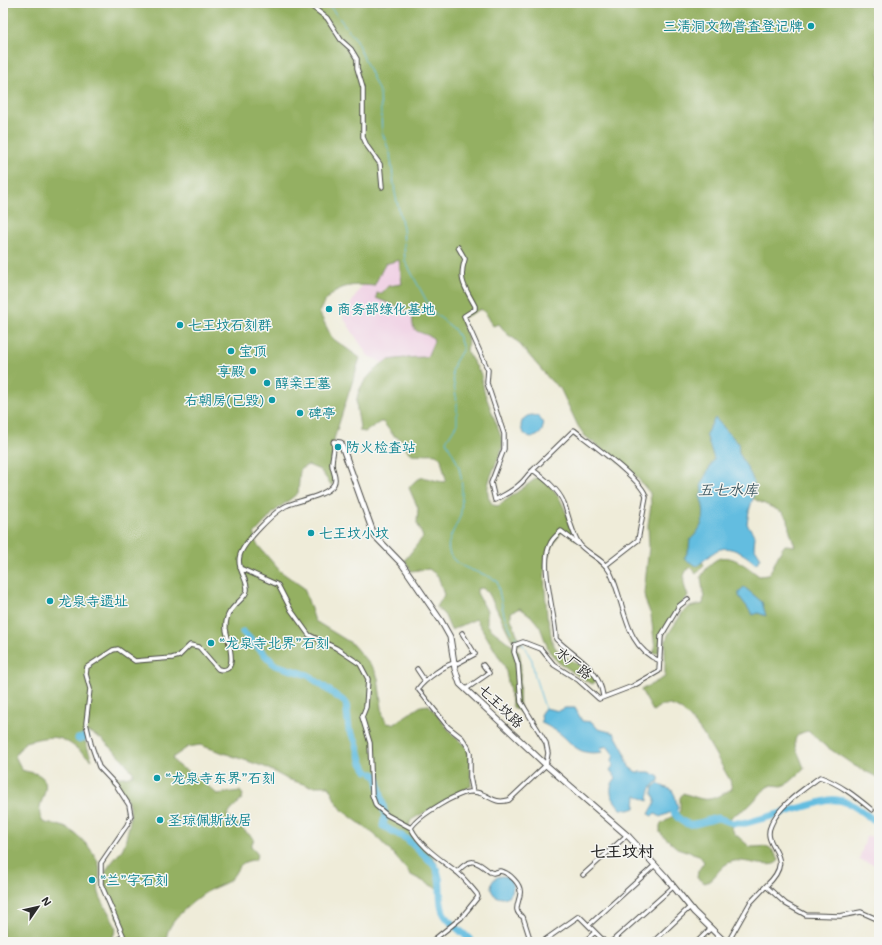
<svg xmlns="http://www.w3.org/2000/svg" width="882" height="945" viewBox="0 0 882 945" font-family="Mali,'LXGW WenKai TC',sans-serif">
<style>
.built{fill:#f0d0e4}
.forest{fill:#94b062;stroke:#606e46}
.water{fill:#63bde0;stroke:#477486}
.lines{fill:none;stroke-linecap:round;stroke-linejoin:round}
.stream{stroke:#63bde0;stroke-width:1}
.river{stroke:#63bde0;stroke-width:7}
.street-casing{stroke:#484845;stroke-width:5.5}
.secondary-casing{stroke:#484845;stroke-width:7}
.street{stroke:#fff;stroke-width:3.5}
.secondary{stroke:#fff;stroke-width:5}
.culture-dot{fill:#0f9aa8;stroke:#f6f6f2;stroke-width:1.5}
.labels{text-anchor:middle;stroke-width:3;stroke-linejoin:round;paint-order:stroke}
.culture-label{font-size:14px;fill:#0d838f;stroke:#f6f6f2;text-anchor:start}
.street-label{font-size:14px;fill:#2b2b2b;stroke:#f6f6f2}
.water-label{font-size:15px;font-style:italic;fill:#3c5761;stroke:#f6f6f2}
.quarter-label{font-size:16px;font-weight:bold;fill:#2b2b2b;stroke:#f6f6f2}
</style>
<rect width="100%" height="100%" fill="#f6f6f2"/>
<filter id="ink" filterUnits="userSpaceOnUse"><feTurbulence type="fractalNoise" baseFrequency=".025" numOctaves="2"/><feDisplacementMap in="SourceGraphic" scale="8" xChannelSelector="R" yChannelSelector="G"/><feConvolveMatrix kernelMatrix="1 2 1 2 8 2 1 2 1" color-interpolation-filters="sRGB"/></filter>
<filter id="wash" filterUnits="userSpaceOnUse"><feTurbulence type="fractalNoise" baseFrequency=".012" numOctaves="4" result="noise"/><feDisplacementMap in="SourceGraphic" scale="16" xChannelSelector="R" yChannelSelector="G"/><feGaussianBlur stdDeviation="0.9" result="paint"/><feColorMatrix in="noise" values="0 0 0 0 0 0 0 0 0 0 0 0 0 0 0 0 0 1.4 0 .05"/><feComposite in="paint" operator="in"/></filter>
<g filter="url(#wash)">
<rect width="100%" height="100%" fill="#efecd9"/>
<path class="built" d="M400,260L402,284H394L385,288L382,293L391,305L413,315L412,319L419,332L433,338L434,341L427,357L388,361L384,363L368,356L343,317L362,285L374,286L385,264Z
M879,835V866L859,860L866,837Z"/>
<path class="forest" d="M3,3H879V778L855,766L824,745L808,731C783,736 801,754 804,769L790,782L782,786L772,785L767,787L748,807L732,816L729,821L734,833L750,847C769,847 768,842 779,860C773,871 746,859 734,861C719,864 717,879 705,883L697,878L698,871L704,862L699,855L677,848L660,833V825L680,811V798L683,793C709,802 707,802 732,789L730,780C718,761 691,701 664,705C660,705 656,709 653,711L641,690L665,677V643L669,633L683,612L689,607L703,604L704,598L701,577C719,545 736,558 759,576L768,575C775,565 777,555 785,545L795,546L789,529L788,519L782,512L756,500L742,491L710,492L700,558L704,565L696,574L690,567C680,575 684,586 688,596C674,611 662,633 658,653H653L655,648L651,615L645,600L644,593L649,547L648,525L651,505L650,493L634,474L585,436L578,426L560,388L551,381L516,340L507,334L499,324L493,326L487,315L481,309L461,319L468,338L467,352L481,374L484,391L503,442C502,462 477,486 493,505L498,506L538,477C561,487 568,520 576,540L563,530C538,562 545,579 547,617C552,627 549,638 555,647C565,661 585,663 596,681L593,684L588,682L558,662L549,651L540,627L531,616L520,608L511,612V619L521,644H517L512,640L488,592L482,588L477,589V593L487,611V624L492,630L519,651C524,671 516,691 521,713L513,707L505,667L476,619L451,630L445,616L437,607L444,595L438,576L429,569L411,571L405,560L423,537L417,523L418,508L409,488C421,471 426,480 444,482L446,480L441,459L436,454C418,452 409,462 402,440L393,435L383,422H380L365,432L360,431C360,419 354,406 358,394C360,384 379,363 389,360C401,358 415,357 427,357L434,341L433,338C418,329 411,336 413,314L376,298L377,293H382L388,286L402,284L399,260L385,264L374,286C347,283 331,287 319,312L332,338L360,358L334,439C335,448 332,457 332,466C333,474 335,478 332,486L320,470L308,465L300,469L298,493L274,512L254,534L256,543L280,571L304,588L315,621L351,643L374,669L378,678L383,716L387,723L393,724L421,706L429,705L453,735L467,748L470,757L471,786L411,820L409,825C417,853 442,847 439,886L436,888L411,875L395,856L374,834L343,811L335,800L329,786H310L287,779L265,767L200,745L188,747L172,758L177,765L199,778L217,794L240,791L243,795L241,800L227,815L254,839L251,846L258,855L255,860C235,861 239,874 227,882C220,886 212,888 205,893C193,901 162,926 167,942H128L103,882C105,867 113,862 121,851C126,844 126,837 128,830C135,805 126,796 110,777C119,777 126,778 134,774C128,764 94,725 82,733L92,760C62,738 63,732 25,742L15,756L22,770C27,772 32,772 37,774C53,781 42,797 40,807C39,813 40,817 43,822C50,825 57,824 64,827C77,832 95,851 99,865C101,874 97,884 99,893C103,906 113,916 116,930L110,942H85L79,937H72L68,942H3Z"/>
<path class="water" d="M521 426a11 11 0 1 1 22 0a11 11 0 1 1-22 0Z
M715,418L738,443L739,453L751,475L756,488L749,511L747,524L755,536L754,547L761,558L756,564C747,556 731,544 718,550C711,553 704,561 697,566L684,559L689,549L690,540C704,527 707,514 700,496L702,493L701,484L714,459L706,434Z
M744,587L762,602L766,616L758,613L753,615L739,596V592Z
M545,708L559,711L565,708H575L582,721L592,722L598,729L614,733L624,751L629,767L636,772H650L659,777V781C650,785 649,792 648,801L636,795L635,808L629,810L621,809C612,799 606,789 616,778L610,770L613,766L612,760L614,755L607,746L600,748L603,752C583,755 577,750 564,737C558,731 549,727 542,723L541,713Z
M659,783L662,786L672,790L675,796L678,809L660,817L656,814L651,816L649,814L655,803V798L652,794L653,787Z
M491 887a11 11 0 1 1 22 0a11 11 0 1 1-22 0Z"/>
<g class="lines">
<path class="stream" d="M327,3L355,38L380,94L382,132L390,153L395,193L403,228L405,261L432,311L454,329L459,337L463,349L455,362L452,372L457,402V424L446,441C451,451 458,461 460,472C463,484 462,500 461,512C459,527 438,545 455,561C466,571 484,572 497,581L504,615L512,633L519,641
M522,643L532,660L535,677L545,708"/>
<path class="river" d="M243,632L275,665L308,675L346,703L349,730L355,739L362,763L367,771
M78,739L86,737
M373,774L377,776L385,815L383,826L407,839L434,865C444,880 437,897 443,912C448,924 464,932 472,942
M673,811C687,833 697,822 718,818L733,823H746L829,800C847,798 857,808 872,819"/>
</g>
</g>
<g filter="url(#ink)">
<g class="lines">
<g class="street-casing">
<path id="street" d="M307,3L327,18L341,40L351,49L357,59V68L363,88V137L367,146L380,164L382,187
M458,247L465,259C458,281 465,287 475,306V309L464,316L488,370L487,383L504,434V449L491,483L495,500C504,495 513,491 520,484C525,480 528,474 533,470C545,479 558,489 564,503C568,514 573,538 581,546C591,556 603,559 610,572C626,604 623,646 660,661
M533,470L574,430C589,442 643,480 646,497L638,540L606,565
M578,544L561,531C558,534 553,538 551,542C538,563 556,615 556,639C575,658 599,667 603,696
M240,568L278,585L291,610L309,635L336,648L360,664L368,679L366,707L362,717L370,743L372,795L376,806L387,815L411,828C418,816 460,790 474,792C489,793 492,805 509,800L546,765L548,753L546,743L521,702L518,664L514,652L515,645L523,642L541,649L554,665L578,680L599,699L633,686L659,671L661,636L679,606L688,599
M462,633L475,654L458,663C449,661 423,681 418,689L448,727L462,738L468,747L470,753V777L473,792
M417,669L425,681
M466,689L489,673L483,665
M411,828C421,848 442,860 458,873C465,879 471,887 477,894L478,897L461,918L431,942
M457,872C471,857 475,860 490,872L493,873L500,871C508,872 522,884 520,894C519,903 512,911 523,917L531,942
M583,875L627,835
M766,886C799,855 760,848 771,825C779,805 803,790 820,777C840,784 855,796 872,810
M589,925L655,865
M117,942L123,935L101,884V863L127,825L131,816L129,805L116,785L99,767L91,744L86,723L90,689L86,674L87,667L113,650L118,649L135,661L172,658L179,656L190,645L199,647L218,669C241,676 227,638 226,629C224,606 246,601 247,590C248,579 236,569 240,555C244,542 275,510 288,505C300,500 327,496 334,484C338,477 331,469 332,463C332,456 335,449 334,442
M542,942L579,916L605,942
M584,942L595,932
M611,942L673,887
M653,942L690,907
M697,942L711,928
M728,942L750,903L766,886L786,904L806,915L840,916L861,912L879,920"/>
</g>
<g class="secondary-casing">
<path id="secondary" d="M334,442L341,443L374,535L402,564L441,621L450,637L455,669L460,684L546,765L629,837L665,876L694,912L725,942"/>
</g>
<use href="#street" class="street"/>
<use href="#secondary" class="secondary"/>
</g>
</g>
<g class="culture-dot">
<circle cx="811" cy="26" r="4"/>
<circle cx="329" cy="309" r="4"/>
<circle cx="180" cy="325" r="4"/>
<circle cx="231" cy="351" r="4"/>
<circle cx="253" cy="371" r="4"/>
<circle cx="267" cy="383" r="4"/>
<circle cx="272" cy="400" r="4"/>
<circle cx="300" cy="413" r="4"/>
<circle cx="338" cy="447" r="4"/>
<circle cx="311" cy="533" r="4"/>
<circle cx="50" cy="601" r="4"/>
<circle cx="211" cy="643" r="4"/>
<circle cx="157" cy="778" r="4"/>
<circle cx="160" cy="820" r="4"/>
<circle cx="92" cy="880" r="4"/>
</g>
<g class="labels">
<g class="culture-label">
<text x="803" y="31" text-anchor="end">三清洞文物普查登记牌</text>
<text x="337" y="314">商务部绿化基地</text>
<text x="188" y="330">七王坟石刻群</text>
<text x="239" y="356">宝顶</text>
<text x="245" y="376" text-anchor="end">享殿</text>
<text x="275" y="388">醇亲王墓</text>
<text x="264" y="405" text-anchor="end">右朝房(已毁)</text>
<text x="308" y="418">碑亭</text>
<text x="346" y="452">防火检查站</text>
<text x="319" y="538">七王坟小坟</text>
<text x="58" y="606">龙泉寺遗址</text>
<text x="219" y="648">“龙泉寺北界”石刻</text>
<text x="165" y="783">“龙泉寺东界”石刻</text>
<text x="168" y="825">圣琼佩斯故居</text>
<text x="100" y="885">“兰”字石刻</text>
</g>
<g class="street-label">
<text transform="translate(574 663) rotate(39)" y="5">水厂路</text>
<text transform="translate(501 706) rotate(44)" y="5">七王坟路</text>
</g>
<g class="water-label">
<text x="728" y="495">五七水库</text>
</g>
<g class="quarter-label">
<text x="622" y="857">七王坟村</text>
</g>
</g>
<rect width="882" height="945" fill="none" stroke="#f6f6f2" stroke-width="16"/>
<g transform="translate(38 907) rotate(56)" stroke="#f6f6f2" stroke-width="3" paint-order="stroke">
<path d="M0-3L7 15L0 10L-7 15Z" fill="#2b2b2b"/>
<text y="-6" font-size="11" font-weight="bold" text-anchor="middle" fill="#2b2b2b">N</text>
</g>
</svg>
